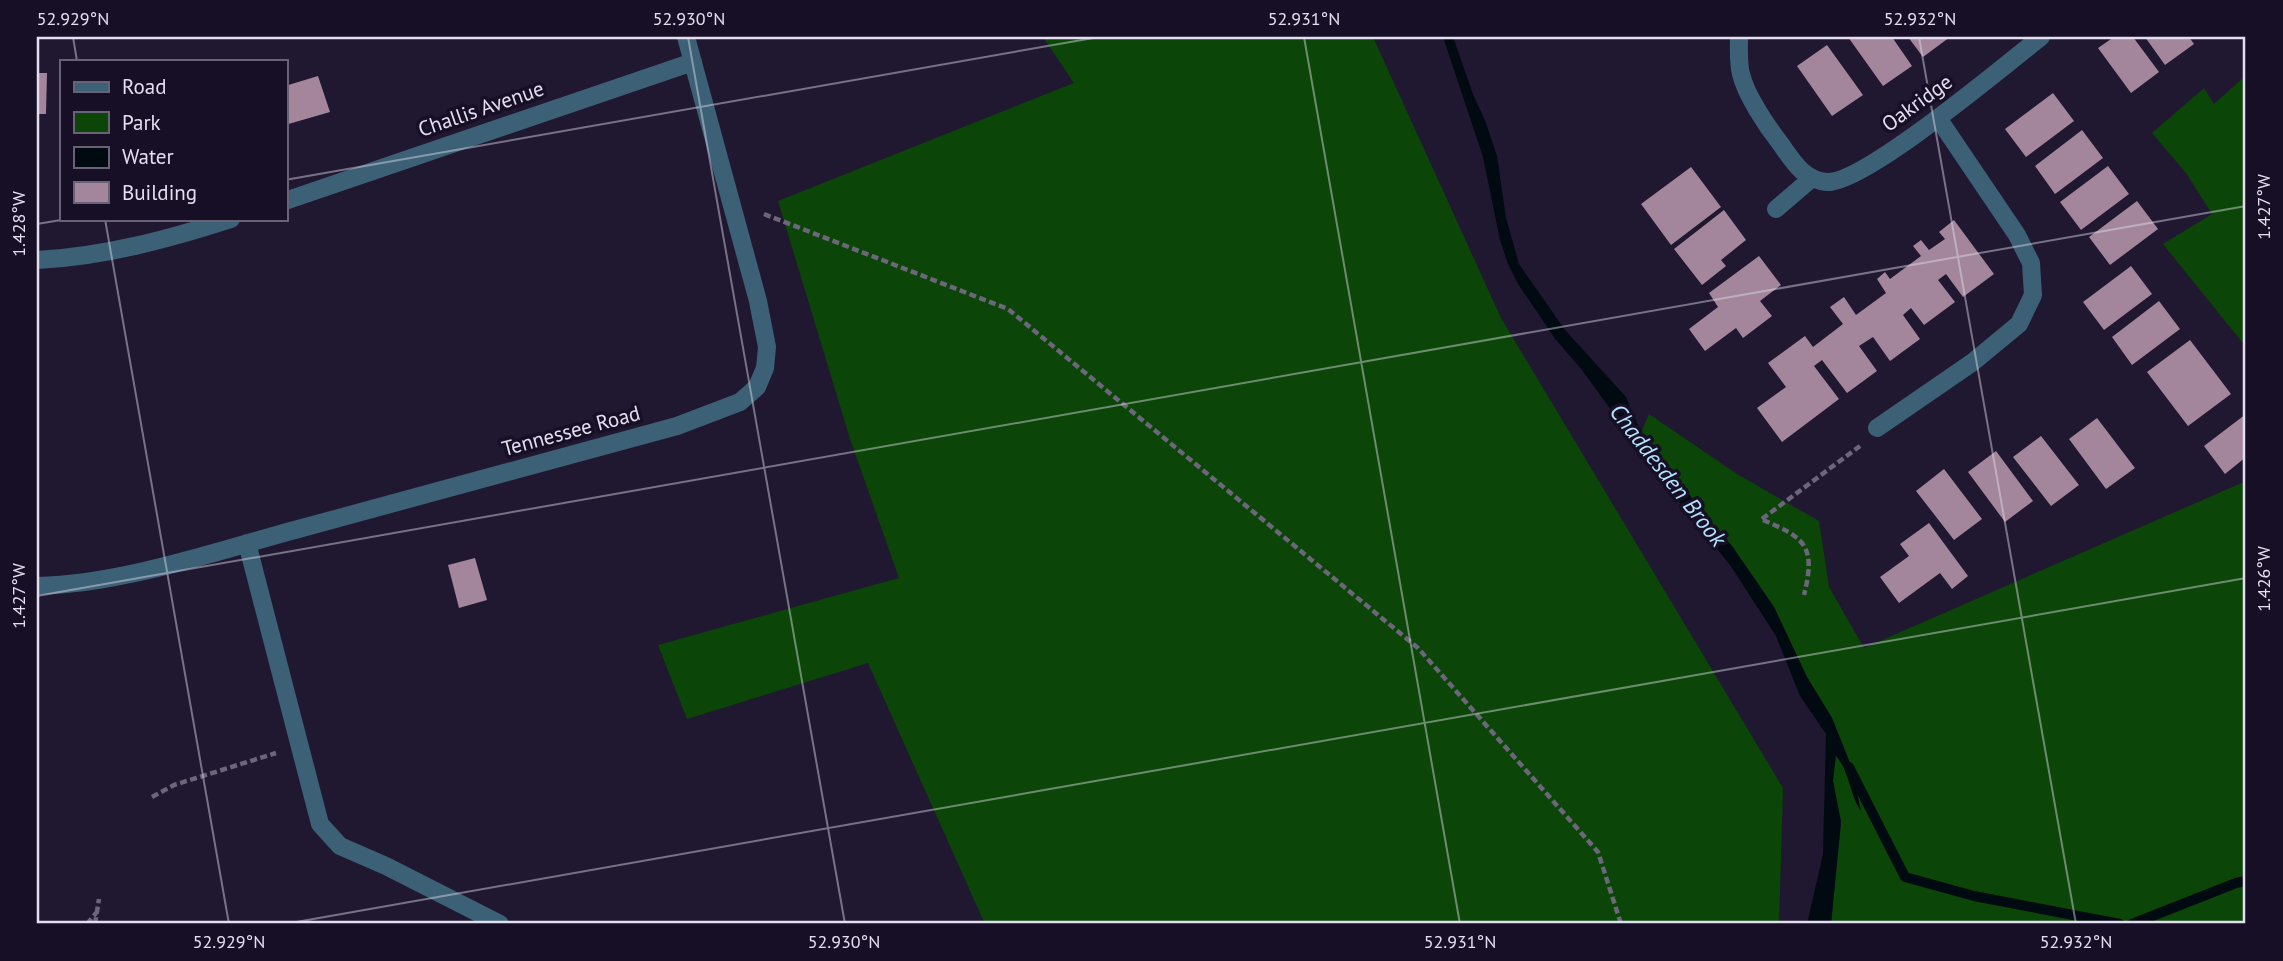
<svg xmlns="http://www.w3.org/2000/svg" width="2283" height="961" viewBox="0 0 2283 961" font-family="'PT Sans',sans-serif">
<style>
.green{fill:#0b4507}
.water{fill:#010a10}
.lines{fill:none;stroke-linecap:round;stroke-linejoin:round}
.stream{stroke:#010a10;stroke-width:10}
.building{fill:#a3869b}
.path{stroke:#6c667b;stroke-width:4.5;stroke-dasharray:7 3.5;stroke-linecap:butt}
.minor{stroke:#3c6176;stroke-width:18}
.ticks{fill:none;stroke:#e3dff0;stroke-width:2;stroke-opacity:0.45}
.labels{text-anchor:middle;stroke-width:7;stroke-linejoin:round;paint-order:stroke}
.street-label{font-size:21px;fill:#e3dff0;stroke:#170f26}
.water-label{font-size:23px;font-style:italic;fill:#b3e3fc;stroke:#170f26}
.neatline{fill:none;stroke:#e3dff0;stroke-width:2.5}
.ticks-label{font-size:18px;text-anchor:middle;fill:#e3dff0}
</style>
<rect width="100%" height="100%" fill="#201830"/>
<path class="green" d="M1043,37H1373L1501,318L1783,788L1779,924H985L868,663L687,719L658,645L899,578L850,439L778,201L1074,83Z
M2242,79L2246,83V347L2163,244L2212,214L2186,173L2152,133L2204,88L2214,104Z
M1649,414L1737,474L1819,521L1829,587L1864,648L2246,481V924H1831L1841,822L1833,781L1835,755L1846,770L1856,803L1860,809L1852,768L1832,718L1807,677L1774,607L1732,546L1700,512L1689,494L1671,478L1641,433Z"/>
<path class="water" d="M1443,37H1453L1473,94L1486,123L1497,156L1506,218L1519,264L1565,330L1626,397L1641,433L1665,471L1689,494L1700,512L1732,546L1774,607L1807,677L1832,718L1852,768L1861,811C1849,793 1850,773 1836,755L1833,781L1841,822L1831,924H1807L1823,854L1826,734L1800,696L1776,636L1730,565L1670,491L1582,370L1556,340L1518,284L1508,264L1500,240L1483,157Z"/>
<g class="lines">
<path class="stream" d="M1849,767L1905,877L1974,896L2120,924
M2132,924L2236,883L2246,881"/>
</g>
<path class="building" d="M1848,37H1892L1912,66L1883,86Z
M1908,37H1950L1923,57Z
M2114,37H2133L2159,72L2131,93L2098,48Z
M2145,37H2189L2194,44L2165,65Z
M1827,45L1863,95L1832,116L1797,66Z
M37,73H47L46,114H37Z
M318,76L330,112L285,125V86Z
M2053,93L2074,121L2026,157L2005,129Z
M2082,130L2103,158L2055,194L2035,166Z
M2108,166L2129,194L2081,230L2060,202Z
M1691,167L1721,207L1671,245L1641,204Z
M2137,201L2158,229L2110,265L2089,237Z
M1724,210L1746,240L1721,260L1726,266L1702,285L1674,249Z
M1954,220L1994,274L1963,297L1946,274L1938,280L1955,302L1924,325L1911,308L1903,315L1920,339L1890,361L1873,337L1859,346L1877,371L1847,393L1822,360L1814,366L1839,399L1782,442L1757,408L1786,387L1768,363L1805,336L1813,347L1843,324L1830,307L1844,297L1856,315L1886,293L1877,279L1885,272L1890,279L1921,256L1913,246L1921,240L1929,250L1945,239L1939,232Z
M1759,256L1781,285L1760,301L1772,316L1743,338L1736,328L1705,351L1689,329L1718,307L1709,293Z
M2131,266L2152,294L2104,330L2083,302Z
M2159,301L2180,329L2132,365L2112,337Z
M2190,340L2231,394L2188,426L2147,372Z
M2246,414V457L2225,474L2204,446Z
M2097,418L2135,468L2106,489L2069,439Z
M2041,436L2079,485L2051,506L2013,457Z
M1996,451L2033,501L2005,522L1968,472Z
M1944,469L1982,519L1954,540L1916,491Z
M1929,523L1968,576L1952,589L1940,573L1899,603L1880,577L1909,556L1900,544Z
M475,558L487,600L459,608L448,565Z"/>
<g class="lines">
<path class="path" d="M764,214L1008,309L1418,648L1598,852L1621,924
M1762,519L1860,446
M1763,520C1806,538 1816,547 1804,595
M152,797L174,785L276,753
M87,924L96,913
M95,924L99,899"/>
<path class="minor" d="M1739,37C1739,48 1738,63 1741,74C1746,95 1766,125 1780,143C1793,161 1803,180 1827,182C1864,184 2005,65 2041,37
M285,201L693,62
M1776,209L1811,179
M37,260C102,257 169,239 231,219
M1877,428L1973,362L2019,324L2033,295L2031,263L2017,235L1938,118
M247,543L320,824L340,846L386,866L500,924
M37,586C120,584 211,553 291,531C420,496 549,461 677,426L740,402L757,387L765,368L767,347L758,301L686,37"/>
</g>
<path class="ticks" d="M73,37L77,61M688,37L845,924M1304,37L1460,924M1919,37L2076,924M285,180L1099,37M105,219L229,924M37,224L67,219M37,596L2246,206M285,924L2246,578"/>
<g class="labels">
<g class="street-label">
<text transform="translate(1917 103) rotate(-36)" y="7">Oakridge</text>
<text transform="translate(481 109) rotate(-19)" y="7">Challis Avenue</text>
<text transform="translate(571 431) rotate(-15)" y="7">Tennessee Road</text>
</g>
<g class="water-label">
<text transform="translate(1668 475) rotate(52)" y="8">Chaddesden Brook</text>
</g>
</g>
<rect width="2283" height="961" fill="none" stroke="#170f26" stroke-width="77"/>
<rect x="60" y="60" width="228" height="161" fill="#170f26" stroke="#696277" stroke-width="2"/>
<rect x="74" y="82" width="35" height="10" fill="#3c6176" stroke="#696277" stroke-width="2"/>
<text x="122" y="94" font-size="21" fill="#e3dff0">Road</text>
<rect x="74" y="112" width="35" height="21" fill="#0b4507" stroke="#696277" stroke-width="2"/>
<text x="122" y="130" font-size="21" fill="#e3dff0">Park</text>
<rect x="74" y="147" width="35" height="21" fill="#010a10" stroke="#696277" stroke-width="2"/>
<text x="122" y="164" font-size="21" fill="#e3dff0">Water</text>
<rect x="74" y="182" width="35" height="21" fill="#a3869b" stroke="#696277" stroke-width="2"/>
<text x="122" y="200" font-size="21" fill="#e3dff0">Building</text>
<rect x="38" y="38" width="2206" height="884" class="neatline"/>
<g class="ticks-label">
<text x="73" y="25">52.929°N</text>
<text x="689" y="25">52.930°N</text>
<text x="1304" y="25">52.931°N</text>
<text x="1920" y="25">52.932°N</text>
<text transform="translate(2264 207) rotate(-90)" y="6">1.427°W</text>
<text transform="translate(19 224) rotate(-90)" y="6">1.428°W</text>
<text transform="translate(2264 579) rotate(-90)" y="6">1.426°W</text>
<text transform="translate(19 596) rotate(-90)" y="6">1.427°W</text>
<text x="229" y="948">52.929°N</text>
<text x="844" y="948">52.930°N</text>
<text x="1460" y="948">52.931°N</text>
<text x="2076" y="948">52.932°N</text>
</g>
</svg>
